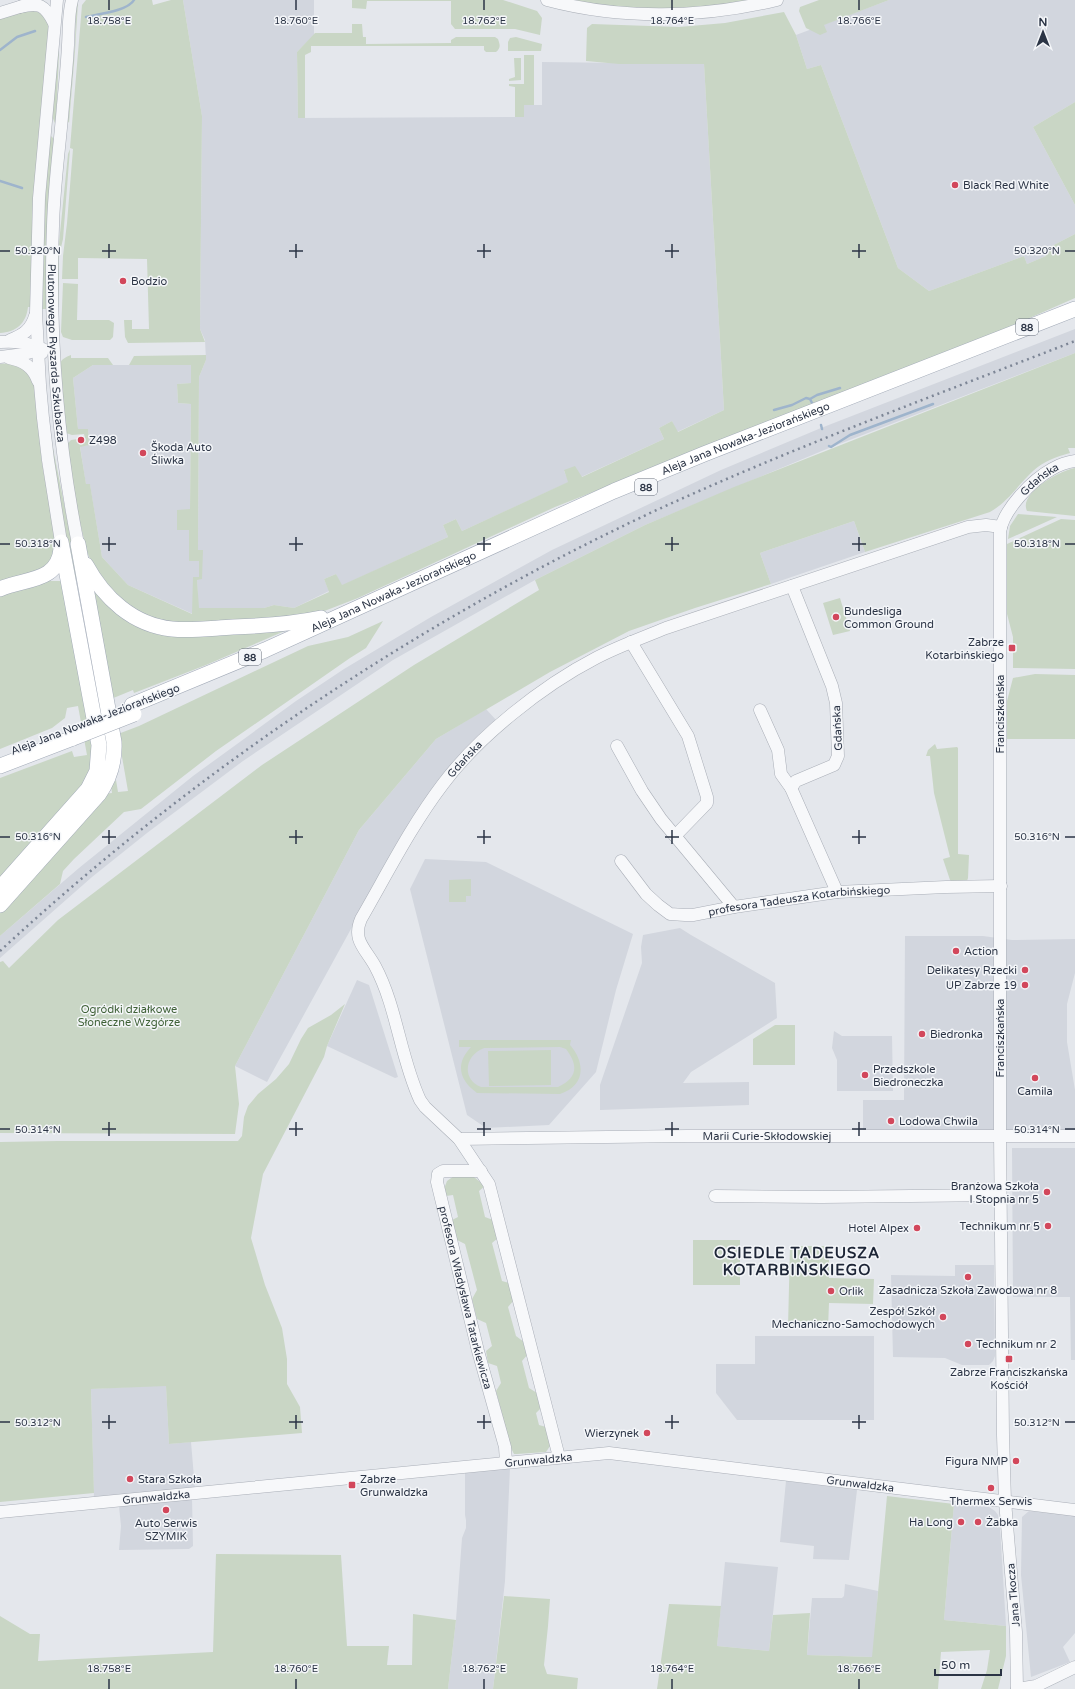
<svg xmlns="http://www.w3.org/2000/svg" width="1075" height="1689" viewBox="0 0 1075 1689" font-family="'Varela Round',sans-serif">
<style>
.built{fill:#d2d6de}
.green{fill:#c9d6c5;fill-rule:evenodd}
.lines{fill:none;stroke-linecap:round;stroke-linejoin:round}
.stream{stroke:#9eb4cc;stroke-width:2.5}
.minor-casing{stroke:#a9aeb7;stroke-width:13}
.major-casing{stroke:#a3abb8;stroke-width:16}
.minor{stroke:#f7f8fa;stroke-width:12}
.major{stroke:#fff;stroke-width:15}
.rail{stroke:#7d8696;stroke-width:2.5;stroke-dasharray:2 4;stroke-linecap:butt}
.major-bridge-casing{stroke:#a3abb8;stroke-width:16;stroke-linecap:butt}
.major-bridge{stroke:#fff;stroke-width:15}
.ticks{fill:none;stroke:#2b3445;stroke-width:1.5}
.poi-dot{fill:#d2475b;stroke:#f4f6f9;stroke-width:1.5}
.labels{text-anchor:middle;stroke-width:3;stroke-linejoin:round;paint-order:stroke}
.shield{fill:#f4f6f9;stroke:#676e7b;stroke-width:1}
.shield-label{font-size:10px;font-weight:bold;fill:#2b3445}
.poi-label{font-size:11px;fill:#2b3445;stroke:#f4f6f9;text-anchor:start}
.street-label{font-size:11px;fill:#2b3445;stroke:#f4f6f9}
.park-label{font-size:11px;fill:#3f6137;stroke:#f4f6f9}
.district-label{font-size:15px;font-weight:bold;letter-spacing:1px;fill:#1d2536;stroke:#f4f6f9}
.ticks-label{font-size:10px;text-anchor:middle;fill:#2b3445;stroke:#f4f6f9;stroke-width:3;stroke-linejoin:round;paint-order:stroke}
</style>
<rect width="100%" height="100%" fill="#e4e7ec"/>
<path class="built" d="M183,0H314V35L297,52L298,118L524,117V105H542V62L704,64L724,410L677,432L672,421L659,428L664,439L581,477L564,471L569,482L462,531L456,519L443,525L448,537L341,586L336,574L324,579L329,591L294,608L274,605L264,608H198L197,579H202V550H198L199,377L206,360L205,340L200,329L202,116Z
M889,0H1075V102L1033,127L1075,205V234L1044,250L1046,256L1027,264L1024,256L929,291L898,268L821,65L807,69L796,35Z
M1075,329V353L829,448L645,525L535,580L393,660L243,761L147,833L92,877L0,958V936L79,868L193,776L296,701L344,669L431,617L552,550L721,470L821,428Z
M93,365H191V383L177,384L178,403L191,404L190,509L177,530H190L189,560L199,561V577L193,578V614L128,585L102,557L90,485H86L80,446L89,445L88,429H78L73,378Z
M854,521L865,552L771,584L760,553Z
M486,709L497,721L454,761L402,836L267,1082L235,1066L359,830L436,739Z
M425,859L486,862L633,934L616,990L596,1072L549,1125L486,1128L467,1115L410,889Z
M680,928L691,935L775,983L777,1018L691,1072L683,1083L749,1082V1105L600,1110V1085L642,963L641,947L643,935Z
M905,936H983L1012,940L1075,939V973L1067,1004V1042L1075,1090V1133L863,1131V1100H904Z
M357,980L369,985L398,1077L395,1078L327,1046Z
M834,1031L842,1036H892L893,1091H837V1060L832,1048Z
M1012,1148H1075V1360H1071L1070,1297H1013Z
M955,1265H994L995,1356L993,1361L989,1365H962L945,1358L893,1357L891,1275L955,1276Z
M755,1336H874V1420H737L716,1393V1364H755Z
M166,1385L169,1444L191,1442L195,1489L94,1499L91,1389Z
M510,1468L505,1581L493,1689H448L456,1620L462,1538L466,1528V1520L465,1515V1473Z
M786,1481L857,1490L849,1560L813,1559L814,1546L780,1542Z
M192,1497L193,1546L189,1549L119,1550L121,1526L119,1506Z
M954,1504L989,1507L995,1511L998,1515L1000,1528L1006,1626L944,1620Z
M1029,1511L1075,1516V1633L1063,1647L1070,1662L1031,1677L1021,1575L1022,1517Z
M725,1562L778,1567L769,1651L717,1646Z
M845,1584L878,1591L873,1657L807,1655L812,1598H842L844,1596Z"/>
<path class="green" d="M86,0H152L153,5L171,0H183L202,116L200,329L205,342L128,343L125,337L124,320H132V329H149L147,259L78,258V279H62L63,256L67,223L73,149L70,148L82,5Z
M352,0H503L537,11L542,18L540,35L515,29H455L451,24V1H367L366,9L352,8Z
M568,0H755L690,9H631Z
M819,0H889L824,25L827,32L820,35L806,28L799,11L800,7Z
M76,2H78L75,51L69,123L67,120L75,43Z
M23,10C39,11 41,11 49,26L33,212L31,307H28C26,324 16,332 0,333V17Z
M784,12L796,35L807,69L821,65L898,268L929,291L1024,256L1027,264L1046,256L1044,250L1075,234V298L998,332L555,507L358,598L314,615L172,625L125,607L92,563L87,552L78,514L67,444L71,440L85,438L84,434L72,435L66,433L60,364C61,359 66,357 71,355V358H108L113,365H93L73,378L78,429H88L89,445L80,447L86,484H90L102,557L128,585L192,614L193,577H199V561H189V530H177V510L190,509L191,404L178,403L177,384L191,383V365H129L134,356L206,355V360L199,377L198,550H203L202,579L197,580L199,608H264L274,605L294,608L329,592L324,579L336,574L342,585L448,537L443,525L456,519L462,531L568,482L564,470L575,466L582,477L664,439L659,428L672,421L678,432L724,410L704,64H619L586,61L587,28L592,24L679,27L725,23Z
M352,24H362L363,37H366V44L451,43V40L456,37H495L498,39C500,45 501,48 496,52H486L484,50V46H311V52L305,55V118H298L297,52L315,33H352Z
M516,37L542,44L541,51H508V42L510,38Z
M57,50L59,51L56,126L52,116Z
M524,55H534V105H524V117H515V87L509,86V84H524Z
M514,58H521V80L509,81V79L515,77Z
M1075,102V205L1033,127Z
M50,135L54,139L47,309H42L44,213Z
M70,149L63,239L59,256V307H58V253L68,154Z
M63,283L78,284L77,320H109L114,323L113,337L110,340H72L63,337L61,332Z
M1075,353V448H1068L1070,453C1056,457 1044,461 1033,471C1018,485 1008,502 990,512L865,552L854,521L760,553L771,584L695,608L629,631L550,672L436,739L359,830L235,1066L239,1104L235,1134L0,1133V962L3,961L9,968L58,920L262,765L414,665L539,590L535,580L645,525L734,487Z
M12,363L24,368L34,383L42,463L56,541L52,564L0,584V364Z
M51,443H52L80,584L74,578L61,507Z
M1075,468V516L1027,511C1018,493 1061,470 1075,468Z
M1018,514L1057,517L1008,539L1010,526Z
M1061,519L1075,520V669L1013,668V637L1007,614V544Z
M90,580L136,622L287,630L206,665L134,693L133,690L111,699Z
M46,581H62L94,743L93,772L0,882V778L72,751L74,757L87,755L78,706L67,708L65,718L52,728L0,749V593Z
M840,598L850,631L833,635L823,603Z
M383,621L366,648L350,658L216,751L141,809L124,812L74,859L63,871L60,884L0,936V910L103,794L112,793L111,786L116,780L118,792L128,791L118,734L139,726L308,646L348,637Z
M1035,674L1075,675V739H1007V701L1013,678Z
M935,744L937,749L957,747L958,748V854L969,855L968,878L967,881L953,883L950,880L943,859L950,857L934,793L930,756H926L928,750Z
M471,879V896H466V902H449V880Z
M345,1004L327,1046L324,1057L263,1174L251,1238L265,1285L282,1328L287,1359V1384L300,1407L302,1433L169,1444L166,1386L91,1389L94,1493L0,1502V1142L58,1141H238L242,1136L244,1117L248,1106L258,1094L276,1079L289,1064L301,1039L308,1028L331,1015Z
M775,1025H795V1065H753V1039Z
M459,1040H571L570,1045C586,1063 585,1086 560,1094L477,1093C459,1080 455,1064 471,1047H459ZM560,1047L566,1049C579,1066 577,1078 558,1087H481C461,1079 465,1055 484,1048Z
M551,1050V1085L489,1086L488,1051Z
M454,1176L474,1177L485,1186L479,1191L485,1217L493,1220L498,1238L492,1243L502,1281L509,1283L514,1300L508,1307L516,1336L524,1342L528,1354L522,1361L529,1388L537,1393L541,1408L536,1413L539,1425L546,1427L550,1446L546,1452L517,1454H514L511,1448L496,1391L501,1383L497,1366L488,1363L486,1351L492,1346L486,1323L477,1319L472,1299L477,1290L465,1244L457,1240L452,1220L458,1217L453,1195L446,1196L444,1189L447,1181Z
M693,1240H740V1285H693Z
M790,1246H829V1278L874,1279L873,1304L829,1303L828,1328L788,1327Z
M887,1496L954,1504L944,1620L1006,1626V1656L998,1689H981L987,1670L990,1650L941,1652L938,1689H657L669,1604L721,1606L717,1646L769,1651L773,1615L810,1613L807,1655L872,1657Z
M216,1554L341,1555L347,1646H389L387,1665H412L413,1614L456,1620L448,1689H0V1616L30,1634H40L38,1661L213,1652Z
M504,1596L550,1599L548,1626L544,1665L547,1674L578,1678L577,1689H493Z"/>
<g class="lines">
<path class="stream" d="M86,17C98,14 128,11 134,0
M0,50L17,37L35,31
M0,181L22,188
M810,399L812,403
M774,410L792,405L806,398L810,399L817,395L840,388
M821,425L822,429
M829,446L831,447L850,435L933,404"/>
<g class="minor-casing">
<g id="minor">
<path d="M57,0L39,198L36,313L40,385L43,418L48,460L61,542"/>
<path id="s1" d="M72,0C68,15 69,30 68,45C67,65 65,85 63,105C60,145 54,185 53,226C49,333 57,439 78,544"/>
<path d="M547,0C622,20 702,18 777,0"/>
<path d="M20,7C39,2 45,5 54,23"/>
<path d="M0,13L26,5"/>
<path d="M10,340C23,335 31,330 35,316"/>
<path d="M0,342C14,341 32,341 42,353"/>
<path d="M0,357L24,354L43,349"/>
<path d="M9,358C24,361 33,367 38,381"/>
<path d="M631,642L688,736L707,797V803L675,836"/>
<path d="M760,710L778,750L781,774L791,788L837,892"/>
<path d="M617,746L642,791L661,819L734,907"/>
<path d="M791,788L796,781L834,765L838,756L836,703L832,686L792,586"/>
<path id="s2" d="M621,861L646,894L658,905L670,914L685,915H693L734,907L837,892L946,887L1001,886"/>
<path id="s3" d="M459,1139L687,1136H1075"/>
<path id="s4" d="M481,1171H443L438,1174L437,1182L478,1351L505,1447L506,1462"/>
<path d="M715,1196L822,1197L1000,1195"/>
<path id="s5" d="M559,1457L489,1184L459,1139L425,1107L420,1100C400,1057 397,1007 375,966C365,948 352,940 361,919C387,874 411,826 443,784C479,736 542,686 596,658C619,646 642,638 666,628L968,527L986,525L1001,527"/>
<path id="s6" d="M0,1512L609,1453L1075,1510"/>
<path id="s7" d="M1017,1689L1016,1632L1005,1501L1003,1435L1000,1135V532C1003,510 1032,480 1052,469C1059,465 1067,462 1075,461"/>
<path d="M1017,1689L1036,1686L1075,1667"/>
</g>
</g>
<g class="major-casing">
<g id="major">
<path d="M86,565C104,598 133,625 172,629C192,631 213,628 233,627C263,626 292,624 321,618"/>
<path d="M0,589C24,578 58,583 61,549"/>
<path id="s8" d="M132,705L265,650L614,491L704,454L1075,309"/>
<path d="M0,766L73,738"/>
<path d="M0,888L88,789L97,771L99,745L61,542"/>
<path d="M0,905L99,794C110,778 115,762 114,742L78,544"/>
</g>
</g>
<use href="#minor" class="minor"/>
<use href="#major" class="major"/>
<path class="rail" d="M0,951C191,774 411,626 646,515C786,450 931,397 1075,341"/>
<g class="major-bridge-casing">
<path id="major-bridge" d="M73,738L134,714"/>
</g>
<use href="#major-bridge" class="major-bridge"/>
</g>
<path class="ticks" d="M109,0V10M296,0V10M484,0V10M672,0V10M859,0V10M109,244V258M296,244V258M484,244V258M672,244V258M859,244V258M0,251H10M102,251H116M289,251H303M477,251H491M665,251H679M852,251H866M1065,251H1075M109,537V551M296,537V551M484,537V551M672,537V551M859,537V551M0,544H10M102,544H116M289,544H303M477,544H491M665,544H679M852,544H866M1065,544H1075M109,830V844M296,830V844M484,830V844M672,830V844M859,830V844M0,837H10M102,837H116M289,837H303M477,837H491M665,837H679M852,837H866M1065,837H1075M109,1122V1136M296,1122V1136M484,1122V1136M672,1122V1136M859,1122V1136M0,1129H10M102,1129H116M289,1129H303M477,1129H491M665,1129H679M852,1129H866M1065,1129H1075M109,1415V1429M296,1415V1429M484,1415V1429M672,1415V1429M859,1415V1429M0,1422H10M102,1422H116M289,1422H303M477,1422H491M665,1422H679M852,1422H866M1065,1422H1075M109,1679V1689M296,1679V1689M484,1679V1689M672,1679V1689M859,1679V1689"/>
<g class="poi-dot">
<circle cx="955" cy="185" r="4"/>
<circle cx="123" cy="281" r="4"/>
<circle cx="81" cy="440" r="4"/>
<circle cx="143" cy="453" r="4"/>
<circle cx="836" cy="617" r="4"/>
<rect x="1008" y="644" width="8" height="8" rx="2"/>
<circle cx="956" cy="951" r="4"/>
<circle cx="1025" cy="970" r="4"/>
<circle cx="1025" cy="985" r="4"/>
<circle cx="922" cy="1034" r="4"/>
<circle cx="865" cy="1075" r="4"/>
<circle cx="1035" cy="1078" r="4"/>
<circle cx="891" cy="1121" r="4"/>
<circle cx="1047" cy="1192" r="4"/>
<circle cx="1048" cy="1226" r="4"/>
<circle cx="917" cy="1228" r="4"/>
<circle cx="968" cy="1277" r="4"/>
<circle cx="831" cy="1291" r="4"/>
<circle cx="943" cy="1317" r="4"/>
<circle cx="968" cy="1344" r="4"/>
<rect x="1005" y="1355" width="8" height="8" rx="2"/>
<circle cx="647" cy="1433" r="4"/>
<circle cx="1016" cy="1461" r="4"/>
<circle cx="130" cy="1479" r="4"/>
<rect x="348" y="1481" width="8" height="8" rx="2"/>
<circle cx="991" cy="1488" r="4"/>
<circle cx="166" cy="1510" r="4"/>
<circle cx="961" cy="1522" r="4"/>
<circle cx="978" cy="1522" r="4"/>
</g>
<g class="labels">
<g class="shield">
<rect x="1016" y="319" width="22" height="16" rx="3"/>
<rect x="635" y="479" width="22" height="16" rx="3"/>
<rect x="239" y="649" width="22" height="16" rx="3"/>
</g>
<g class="shield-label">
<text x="1027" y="331">88</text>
<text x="646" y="491">88</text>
<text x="250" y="661">88</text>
</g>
<g class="poi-label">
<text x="963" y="189">Black Red White</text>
<text x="131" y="285">Bodzio</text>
<text x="89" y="444">Z498</text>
<text x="151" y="451">Škoda Auto<tspan x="151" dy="13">Śliwka</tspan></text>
<text x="844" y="615">Bundesliga<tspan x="844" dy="13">Common Ground</tspan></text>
<text x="1004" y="646" text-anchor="end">Zabrze<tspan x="1004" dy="13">Kotarbińskiego</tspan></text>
<text x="964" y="955">Action</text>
<text x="1017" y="974" text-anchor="end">Delikatesy Rzecki</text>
<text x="1017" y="989" text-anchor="end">UP Zabrze 19</text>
<text x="930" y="1038">Biedronka</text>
<text x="873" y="1073">Przedszkole<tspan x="873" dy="13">Biedroneczka</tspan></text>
<text x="1035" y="1095" text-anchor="middle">Camila</text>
<text x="899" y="1125">Lodowa Chwila</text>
<text x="1039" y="1190" text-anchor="end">Branżowa Szkoła<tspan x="1039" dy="13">I Stopnia nr 5</tspan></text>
<text x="1040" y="1230" text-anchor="end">Technikum nr 5</text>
<text x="909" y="1232" text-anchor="end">Hotel Alpex</text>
<text x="968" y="1294" text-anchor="middle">Zasadnicza Szkoła Zawodowa nr 8</text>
<text x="839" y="1295">Orlik</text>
<text x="935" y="1315" text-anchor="end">Zespół Szkół<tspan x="935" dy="13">Mechaniczno-Samochodowych</tspan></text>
<text x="976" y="1348">Technikum nr 2</text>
<text x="1009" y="1376" text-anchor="middle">Zabrze Franciszkańska<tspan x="1009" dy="13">Kościół</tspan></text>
<text x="639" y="1437" text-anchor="end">Wierzynek</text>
<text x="1008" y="1465" text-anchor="end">Figura NMP</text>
<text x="138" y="1483">Stara Szkoła</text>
<text x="360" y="1483">Zabrze<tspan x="360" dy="13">Grunwaldzka</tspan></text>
<text x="991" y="1505" text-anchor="middle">Thermex Serwis</text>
<text x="953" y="1526" text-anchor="end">Ha Long</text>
<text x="986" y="1526">Żabka</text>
<text x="166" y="1527" text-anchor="middle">Auto Serwis<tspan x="166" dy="13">SZYMIK</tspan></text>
</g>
<g class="street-label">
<text dy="4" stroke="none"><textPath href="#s1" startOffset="354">Plutonowego Ryszarda Szkubacza</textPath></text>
<text dy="4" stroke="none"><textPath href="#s8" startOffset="669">Aleja Jana Nowaka-Jeziorańskiego</textPath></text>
<text dy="4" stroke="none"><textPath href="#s7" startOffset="1225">Gdańska</textPath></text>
<text dy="4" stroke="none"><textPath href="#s8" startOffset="285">Aleja Jana Nowaka-Jeziorańskiego</textPath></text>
<text transform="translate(1000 714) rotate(-90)" y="4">Franciszkańska</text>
<text transform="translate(95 719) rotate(-21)" y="4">Aleja Jana Nowaka-Jeziorańskiego</text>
<text transform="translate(837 728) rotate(-93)" y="4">Gdańska</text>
<text dy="4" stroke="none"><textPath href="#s5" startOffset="776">Gdańska</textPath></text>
<text dy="4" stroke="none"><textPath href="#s2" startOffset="203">profesora Tadeusza Kotarbińskiego</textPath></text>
<text transform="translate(1000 1038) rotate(-90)" y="4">Franciszkańska</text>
<text dy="4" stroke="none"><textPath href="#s3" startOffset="308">Marii Curie-Skłodowskiej</textPath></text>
<text dy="4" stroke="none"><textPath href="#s4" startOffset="171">profesora Władysława Tatarkiewicza</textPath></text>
<text dy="4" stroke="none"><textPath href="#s6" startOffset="541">Grunwaldzka</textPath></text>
<text dy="4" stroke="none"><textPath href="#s6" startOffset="865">Grunwaldzka</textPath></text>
<text dy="4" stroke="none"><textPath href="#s6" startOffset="157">Grunwaldzka</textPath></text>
<text transform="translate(1013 1595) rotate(-95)" y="4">Jana Tkocza</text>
</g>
<g class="park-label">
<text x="129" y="1013">Ogródki działkowe<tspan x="129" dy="13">Słoneczne Wzgórze</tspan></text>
</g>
<g class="district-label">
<text x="797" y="1258">OSIEDLE TADEUSZA<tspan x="797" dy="17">KOTARBIŃSKIEGO</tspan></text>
</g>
</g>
<g class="ticks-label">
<text x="109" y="24">18.758°E</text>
<text x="296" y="24">18.760°E</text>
<text x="484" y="24">18.762°E</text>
<text x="672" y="24">18.764°E</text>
<text x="859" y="24">18.766°E</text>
<text x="38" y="254">50.320°N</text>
<text x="1037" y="254">50.320°N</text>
<text x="38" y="547">50.318°N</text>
<text x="1037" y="547">50.318°N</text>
<text x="38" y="840">50.316°N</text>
<text x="1037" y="840">50.316°N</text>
<text x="38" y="1133">50.314°N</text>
<text x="1037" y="1133">50.314°N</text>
<text x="38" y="1426">50.312°N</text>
<text x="1037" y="1426">50.312°N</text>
<text x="109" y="1672">18.758°E</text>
<text x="296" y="1672">18.760°E</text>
<text x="484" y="1672">18.762°E</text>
<text x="672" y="1672">18.764°E</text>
<text x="859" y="1672">18.766°E</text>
</g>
<g transform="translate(1043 32)" stroke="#f4f6f9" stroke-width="3" paint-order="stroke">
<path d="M0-3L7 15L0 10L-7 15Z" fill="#2b3445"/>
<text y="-6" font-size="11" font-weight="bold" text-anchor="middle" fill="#2b3445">N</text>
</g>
<path d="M935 1669v6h66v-6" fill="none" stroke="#2b3445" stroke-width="2"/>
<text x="941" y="1669" font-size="12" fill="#2b3445" stroke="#f4f6f9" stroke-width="3" paint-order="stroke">50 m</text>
</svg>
